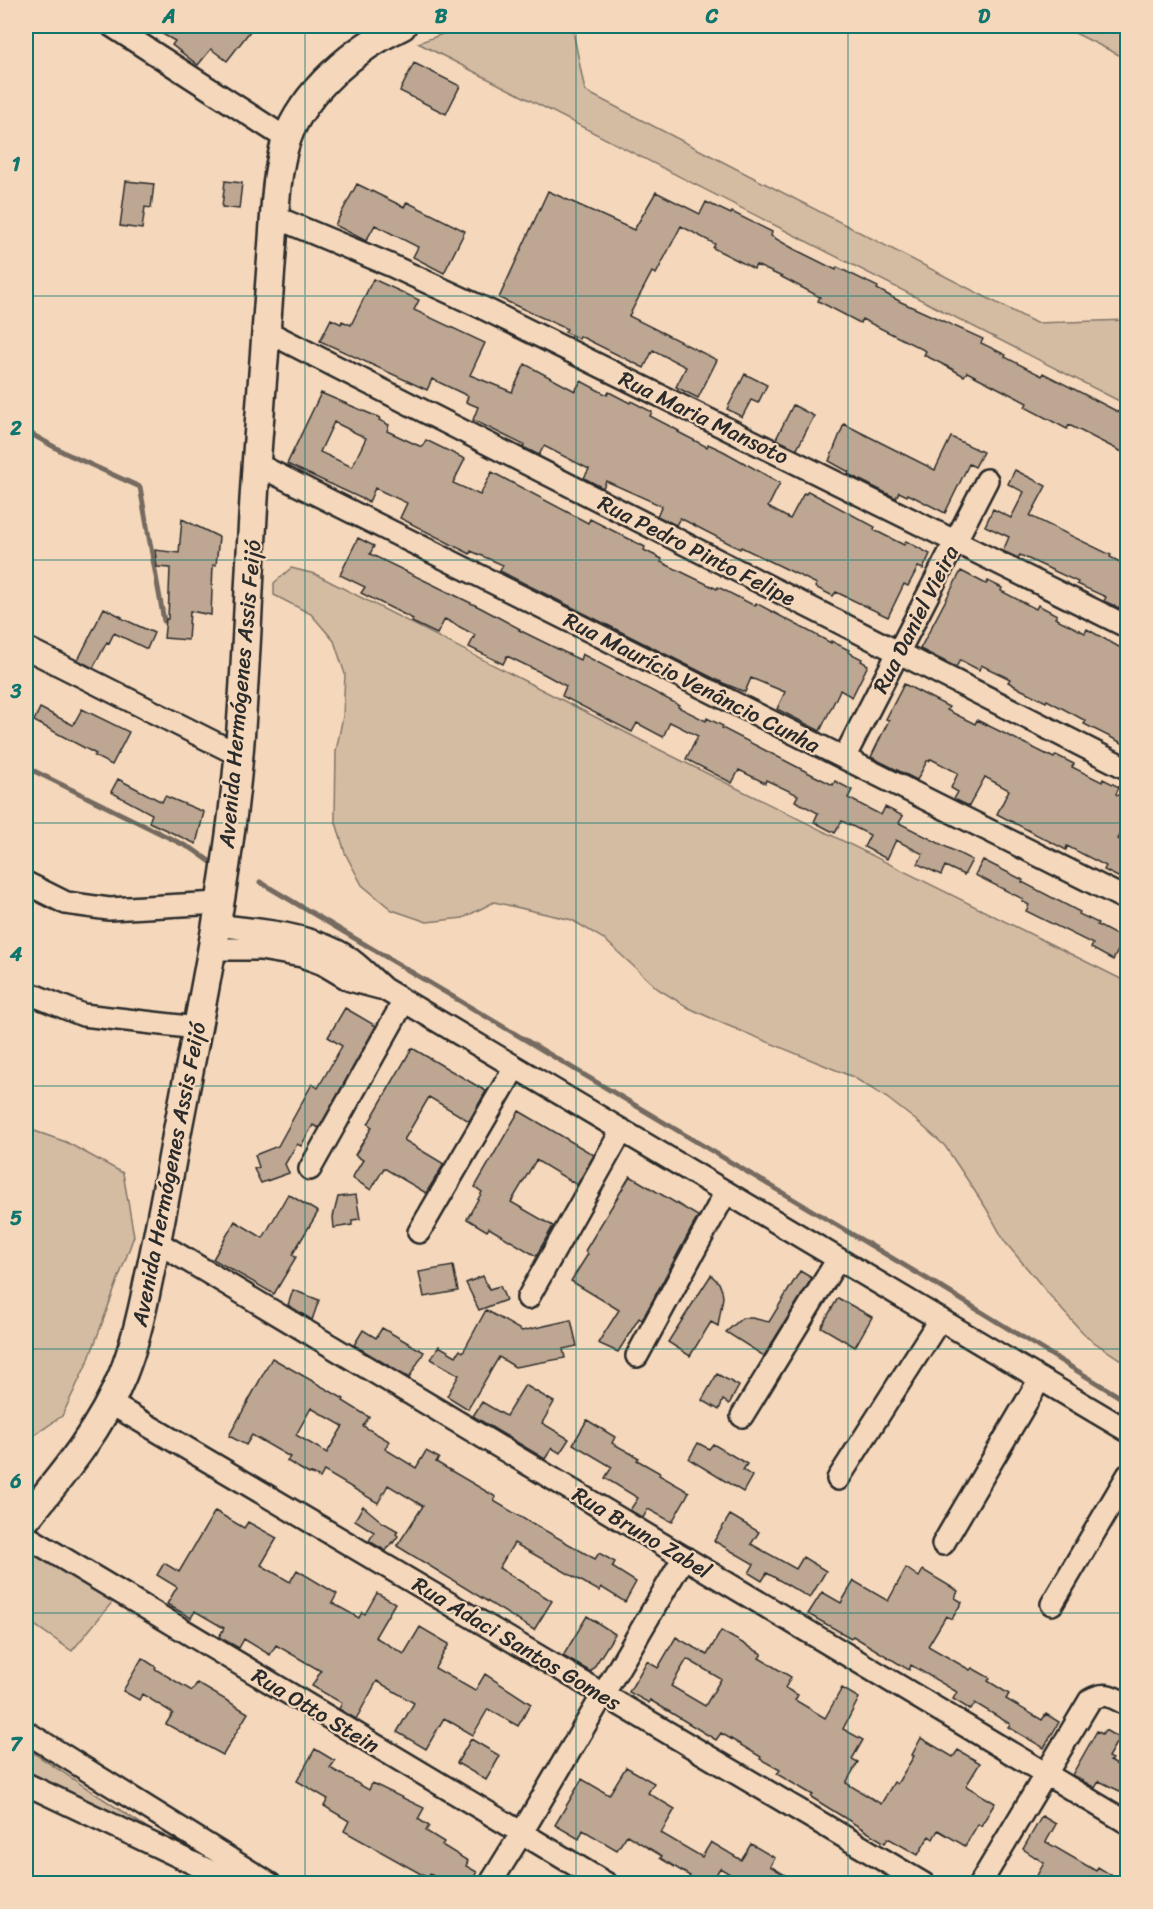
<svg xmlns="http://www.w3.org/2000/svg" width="1153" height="1909" viewBox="0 0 1153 1909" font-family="Sriracha,sans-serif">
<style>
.green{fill:#d4bca3;stroke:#807467;stroke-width:1.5}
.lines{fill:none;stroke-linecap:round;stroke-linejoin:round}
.stream{stroke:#756b60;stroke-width:5}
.building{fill:#bda793;stroke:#2b2b2b;stroke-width:1.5;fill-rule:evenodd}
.minor-casing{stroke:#2b2b2b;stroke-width:26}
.major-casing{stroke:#2b2b2b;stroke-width:32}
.minor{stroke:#f5d8bb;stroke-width:21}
.major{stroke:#f5d8bb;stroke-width:27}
.grid{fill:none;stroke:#0f766e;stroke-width:1.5;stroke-opacity:0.55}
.labels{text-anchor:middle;stroke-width:4.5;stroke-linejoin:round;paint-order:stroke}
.street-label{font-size:22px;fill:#2b2b2b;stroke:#f5d8bb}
.neatline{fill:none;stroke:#0f766e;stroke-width:2}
.grid-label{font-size:20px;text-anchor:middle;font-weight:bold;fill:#0f766e}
</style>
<rect width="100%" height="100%" fill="#f5d8bb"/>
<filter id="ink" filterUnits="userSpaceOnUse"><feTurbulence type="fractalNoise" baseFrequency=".0167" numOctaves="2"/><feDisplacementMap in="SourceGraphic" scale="12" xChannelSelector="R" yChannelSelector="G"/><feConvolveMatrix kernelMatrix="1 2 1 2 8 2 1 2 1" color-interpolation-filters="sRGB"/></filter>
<g filter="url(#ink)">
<path class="green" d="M464,26H572L585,91L1036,323L1127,320V405L418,43Z
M1061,26H1127V59Z
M291,568L315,574L670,755L1127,982V1364L1088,1338L1063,1311L1005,1242L986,1208L945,1146L918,1122L887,1098L853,1077L724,1024L689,1008L658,989L604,939L572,920L494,902L463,918L427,922L392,910L362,885L345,853L335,819L336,751L343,716L345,674L334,641L311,614L274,595V583Z
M26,1128L66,1142L123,1173L134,1236L89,1359L62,1416L26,1441Z
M26,1544L114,1600L72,1651L26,1619Z
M26,1748L152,1831L26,1771Z"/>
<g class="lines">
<path class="stream" d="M26,431L65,453L140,487L164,621
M26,767L194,850L215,865
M260,882L939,1286L1128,1402"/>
</g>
<path class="building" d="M148,26H254L227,61L211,49L198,65L172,45L175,41Z
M414,63L460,86L446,114L400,91Z
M126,181L154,184L151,208L145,207L142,229L120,226Z
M225,181L242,183L239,209L222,207Z
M357,184L404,207L407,202L465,231L444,273L413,257L418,247L375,225L366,241L335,225Z
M548,191L634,230L656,192L700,214L706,202L731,214L732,212L772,232L771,236L794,249L836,270L837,267L878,287L877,289L901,302L983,339L981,343L1006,355L1005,357L1042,376L1043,373L1128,417V442L1122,452L1069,425L1067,429L1025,407L1027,403L1002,390L967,372L964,376L950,368L924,355L926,351L862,319L860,323L818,301L820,297L780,276L756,265L754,269L739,261L713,248L715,244L681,226L656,274L652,272L629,316L717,360L698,398L676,387L686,367L653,350L644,368L580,336L579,339L565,332L567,329L499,298Z
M373,279L419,300L414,310L485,343L470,375L512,392L525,364L575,391L581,381L607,395L609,392L630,403L631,401L652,412L650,416L679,431L678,432L707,447L708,444L723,451L780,483L768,507L790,519L804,493L806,494L808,491L875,527L874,530L904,545L906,541L930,554L923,569L918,567L908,586L904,584L888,617L836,592L833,596L815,587L817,584L776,564L741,547L740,549L680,518L676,525L657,516L662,506L606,481L603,488L584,478L589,469L544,446L539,455L523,447L524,445L473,420L478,407L466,402L468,396L432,379L427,390L320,341L331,319L341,324L342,321L351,325Z
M745,374L767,385L758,403L751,400L742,417L727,409Z
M321,393L380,418L379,420L389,425L387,431L415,444L422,447L426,440L465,459L453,483L480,495L492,472L588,523L590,519L645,547L644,550L662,559L661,562L717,589L718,587L755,606L756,603L831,643V641L849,650L848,652L862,659L861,661L868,665L852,697L840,690L820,731L777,709L785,692L751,678L745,692L723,683L500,571L503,565L471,551L470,554L400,518L407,503L375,488L369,502L287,464ZM334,422L366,438L352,467L320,452Z
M793,405L814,416L797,449L776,439Z
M844,424L935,470L951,437L983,452L975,467L969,464L945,513L908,494L907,496L899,492L896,498L848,474L849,472L829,461Z
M1015,470L1046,486L1030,516L1111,555L1110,557L1128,566V609L1121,606L1119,608L1104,601L1106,597L1077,584L1078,582L1020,555L1018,558L1003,551L1009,537L985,526L993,509L1011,518L1024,492L1008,484Z
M182,519L219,537L216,565H213L211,615L190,611L188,640L164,638L166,619H168L170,568L157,567L155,550L179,553Z
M358,538L374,546L370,554L481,608L520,629L519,630L580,660L582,654L679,705L678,707L706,721L707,718L723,726L722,728L805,771L833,785L835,781L852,790L848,798L881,815L885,807L903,816L899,823L972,860L964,875L945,866L941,875L918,864L923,854L896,840L887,859L864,847L870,835L842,821L835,833L814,822L818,813L795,801L798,795L766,780L765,783L739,770L732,783L686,759L698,736L670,722L663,737L637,723L632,732L562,696L566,686L544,674L507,656L503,664L469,647L475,635L445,619L437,634L412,622L413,619L361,593L365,587L340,575Z
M961,571L986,584L988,581L1002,588L1001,591L1036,609L1038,605L1057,615L1055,618L1085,633L1087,629L1128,652V746L1084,724L1086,721L1047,700L1046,702L1020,689L1008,682L1010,679L981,665L979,670L960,660L956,667L920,649Z
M104,608L122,617L121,618L154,633L147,649L114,633L109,643L107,642L93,668L78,660Z
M904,684L949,707L947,710L975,724L977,720L1054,758L1056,755L1074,764L1072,767L1102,782L1103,779L1119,787L1116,794L1128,799V821L1118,839L1128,844V882L1104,870L1106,866L1067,846L1066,850L997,814L1009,790L985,777L969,806L954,799L958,792L951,788L958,773L931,759L929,761H927L917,780L871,757L889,720L886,719Z
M40,708L73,725L82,709L129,732L112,765L94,756L96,754L34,721Z
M118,779L162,802L165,796L204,812L196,844L149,822L152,814L111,792Z
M983,860L1023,880L1022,882L1080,912L1079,914L1098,923L1097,925L1124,939L1113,960L1091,948L1093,944L1026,911L1029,905L1022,901L1023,899L975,875Z
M345,1008L376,1026L319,1128L313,1125L301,1146L297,1144L285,1164L289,1173L261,1183L254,1169L259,1167L255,1155L278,1146L312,1084L318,1088L342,1046L328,1037Z
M412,1048L486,1091L469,1121L429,1097L404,1140L444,1164L426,1193L384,1168L371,1190L352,1178L363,1160L355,1155L372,1127L368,1124Z
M519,1111L594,1155L577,1185L536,1160L511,1202L553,1226L536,1256L489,1228L487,1231L467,1219L482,1192L475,1187Z
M630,1176L698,1216L642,1320L639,1318L618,1352L598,1343L619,1310L571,1281L588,1254L585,1251Z
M288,1194L318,1212L292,1255L296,1257L274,1294L213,1259L235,1221L263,1238Z
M356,1195L360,1219L352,1220V1225L334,1228L333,1217L338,1197Z
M453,1266L458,1291L424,1297L419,1272Z
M800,1271L812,1278L764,1356L726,1332L742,1318H752L769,1322Z
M711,1275L719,1283L722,1291L723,1297L718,1326L711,1322L690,1356L668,1342Z
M483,1276L489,1289L500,1286L506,1300L479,1310L466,1283Z
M293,1290L319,1300L312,1320L288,1305Z
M838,1298L872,1317L855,1347L821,1327Z
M486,1310L522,1331L571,1320L577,1346L563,1349L565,1358L515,1367L499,1357L468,1409L447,1396L459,1375L431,1359L439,1346L456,1356L460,1350L463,1352Z
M382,1328L424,1352L409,1378L354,1345L363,1330L376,1338Z
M272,1358L344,1399L343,1401L369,1417L363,1426L389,1441L385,1449L416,1468L426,1451L439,1458L436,1462L496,1497L494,1501L532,1524V1523L595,1559L599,1553L615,1562L612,1567L636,1582L625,1602L601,1587L599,1591L514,1543L499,1568L552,1601L534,1630L397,1546L423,1506L388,1485L378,1503L324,1471L320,1478L310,1473L309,1474L287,1461L290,1457L252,1435L246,1445L229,1436ZM311,1408L343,1426L327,1453L296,1435Z
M717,1374L739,1386L729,1404L723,1400L719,1410L702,1400Z
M525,1385L554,1402L542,1423L569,1439L560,1453L552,1448L545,1459L473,1416L482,1402L506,1416Z
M587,1420L615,1437L612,1443L639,1458L637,1460L660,1473L659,1475L689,1492L672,1522L648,1509L643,1518L630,1510L638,1498L605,1478L612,1467L573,1444Z
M698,1443L709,1449L713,1444L747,1464L743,1470L752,1476L743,1492L689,1459Z
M363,1506L382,1522L398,1531L396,1534L398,1536L393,1543L392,1542L386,1551L369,1541L374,1532L355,1520Z
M215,1511L244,1528L248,1522L277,1538L261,1565L290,1582L297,1570L337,1594L332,1603L359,1618L362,1612L365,1614L377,1593L395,1603L375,1637L404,1654L420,1627L449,1644L435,1668L475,1691L485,1674L531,1704L518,1726L488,1709L473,1735L444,1718L426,1749L397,1732L414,1703L377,1681L356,1719L339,1709L342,1703L312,1686L321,1671L276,1645L270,1655L244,1639L239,1648L219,1637L224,1628L195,1611L191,1618L167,1604L177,1587L157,1575L164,1563L179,1572Z
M730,1515L759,1532L751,1544L796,1569L803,1557L826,1571L810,1598L767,1573L762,1581L749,1573L754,1564L714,1541Z
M906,1568L919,1577L923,1570L958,1591L955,1598L962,1602L952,1619L946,1616L928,1646L970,1670L972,1668L990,1678L988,1681L1009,1694L1006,1699L1042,1720L1046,1714L1059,1722L1044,1748L1008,1727L1010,1724L975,1703L971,1710L953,1699L957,1692L911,1665L909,1670L853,1636L851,1638L808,1614L822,1592L841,1603L854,1581L888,1601Z
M587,1616L615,1634L591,1672L563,1656Z
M721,1631L762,1654L759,1658L791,1677L785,1688L798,1695L795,1700L825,1718L842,1688L859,1698L843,1729L863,1740L852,1759L858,1762L846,1783L881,1804L894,1782L897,1784L914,1756L912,1755L921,1738L953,1757L958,1750L980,1763L966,1786L995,1803L981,1826L978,1824L965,1846L938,1830L933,1839L929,1836L918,1855L888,1838L885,1843L811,1797L813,1795L777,1774L780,1770L760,1759L761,1757L721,1733L716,1740L650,1700L649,1703L629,1692L647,1661L658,1668L676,1637L707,1655ZM687,1659L721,1679L705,1706L671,1686Z
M142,1658L156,1667L155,1669L192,1691L197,1683L248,1713L223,1755L166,1724L173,1713L142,1694L139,1700L123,1691Z
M1105,1730L1119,1738L1108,1757L1112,1759L1110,1761L1125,1769L1122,1774L1128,1777V1795L1099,1781L1095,1788L1072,1775L1097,1731L1102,1734Z
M471,1739L500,1756L486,1780L457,1763Z
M315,1749L335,1761L330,1768L369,1790L372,1783L424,1808L418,1819L429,1826L426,1831L444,1842L442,1845L468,1861L466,1866L477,1872L470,1884H459L449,1878L446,1883L430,1874L428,1878L344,1831L349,1821L324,1806L328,1799L297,1781Z
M626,1767L654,1783L648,1793L675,1809L661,1833L702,1857L711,1842L741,1860L751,1844L775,1858L770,1866L800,1884H746L720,1868L712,1881L706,1878L702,1884H685L690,1876L660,1858L662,1856L627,1835L617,1850L583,1830L579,1839L555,1825L582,1779L609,1795Z
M1042,1816L1056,1824L1046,1842L1096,1871L1098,1867L1126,1884H1032L1044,1863L1023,1849Z"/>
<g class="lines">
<g class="minor-casing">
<path id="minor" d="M112,26L287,139
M275,217L390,265L483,308L1128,627
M266,331L1128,769
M256,464L1128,900
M26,648L239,755
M844,758L987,480
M26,883L66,903L109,909L219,903
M215,925C257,930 299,932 337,951C355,960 369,976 384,989L1128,1431
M210,949H260L302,956L323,964L350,980L380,988
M26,992L83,1015L197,1028
M310,1169L404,1001
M419,1232L515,1067
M157,1242L1128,1823
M528,1298L622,1130
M637,1356L726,1192
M110,1403L924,1884
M742,1416L838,1259
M838,1479L940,1319
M26,1536L607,1884
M943,1544L1040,1379
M1052,1604L1128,1475
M26,1732L270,1884
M26,1784L237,1884
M490,1884L521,1834L684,1557
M980,1884L1090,1700C1106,1691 1112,1697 1128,1705"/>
</g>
<g class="major-casing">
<path id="major" d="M26,1519C63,1474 101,1429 123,1374C135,1344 142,1313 148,1282C159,1232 168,1182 177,1133C201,1008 228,881 239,754C248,646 250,536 259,427C263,369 268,311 272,252C275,216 275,176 286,141C303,92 356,47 402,26"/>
</g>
<use href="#minor" class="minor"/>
<use href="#major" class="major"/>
</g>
</g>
<path class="grid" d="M305,26V1884M576,26V1884M848,26V1884M26,296H1128M26,560H1128M26,823H1128M26,1086H1128M26,1349H1128M26,1613H1128"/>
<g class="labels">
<g class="street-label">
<text transform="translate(704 417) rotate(26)" y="8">Rua Maria Mansoto</text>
<text transform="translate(697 550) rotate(27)" y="8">Rua Pedro Pinto Felipe</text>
<text transform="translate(915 619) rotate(-63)" y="8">Rua Daniel Vieira</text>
<text transform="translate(692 682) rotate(27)" y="8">Rua Maurício Venâncio Cunha</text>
<text transform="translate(239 694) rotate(-85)" y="8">Avenida Hermógenes Assis Feijó</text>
<text transform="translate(168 1174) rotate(-79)" y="8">Avenida Hermógenes Assis Feijó</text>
<text transform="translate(642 1532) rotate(31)" y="8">Rua Bruno Zabel</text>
<text transform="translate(517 1643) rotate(31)" y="8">Rua Adaci Santos Gomes</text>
<text transform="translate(316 1710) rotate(31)" y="8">Rua Otto Stein</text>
</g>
</g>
<rect width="1153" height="1909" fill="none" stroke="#f5d8bb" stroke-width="66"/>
<rect x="33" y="33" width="1087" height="1843" class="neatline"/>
<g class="grid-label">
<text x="169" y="23">A</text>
<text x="441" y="23">B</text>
<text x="712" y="23">C</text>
<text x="984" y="23">D</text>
<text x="16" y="171">1</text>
<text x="16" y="435">2</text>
<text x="16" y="698">3</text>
<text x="16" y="961">4</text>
<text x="16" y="1225">5</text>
<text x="16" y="1488">6</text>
<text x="16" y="1751">7</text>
</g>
</svg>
